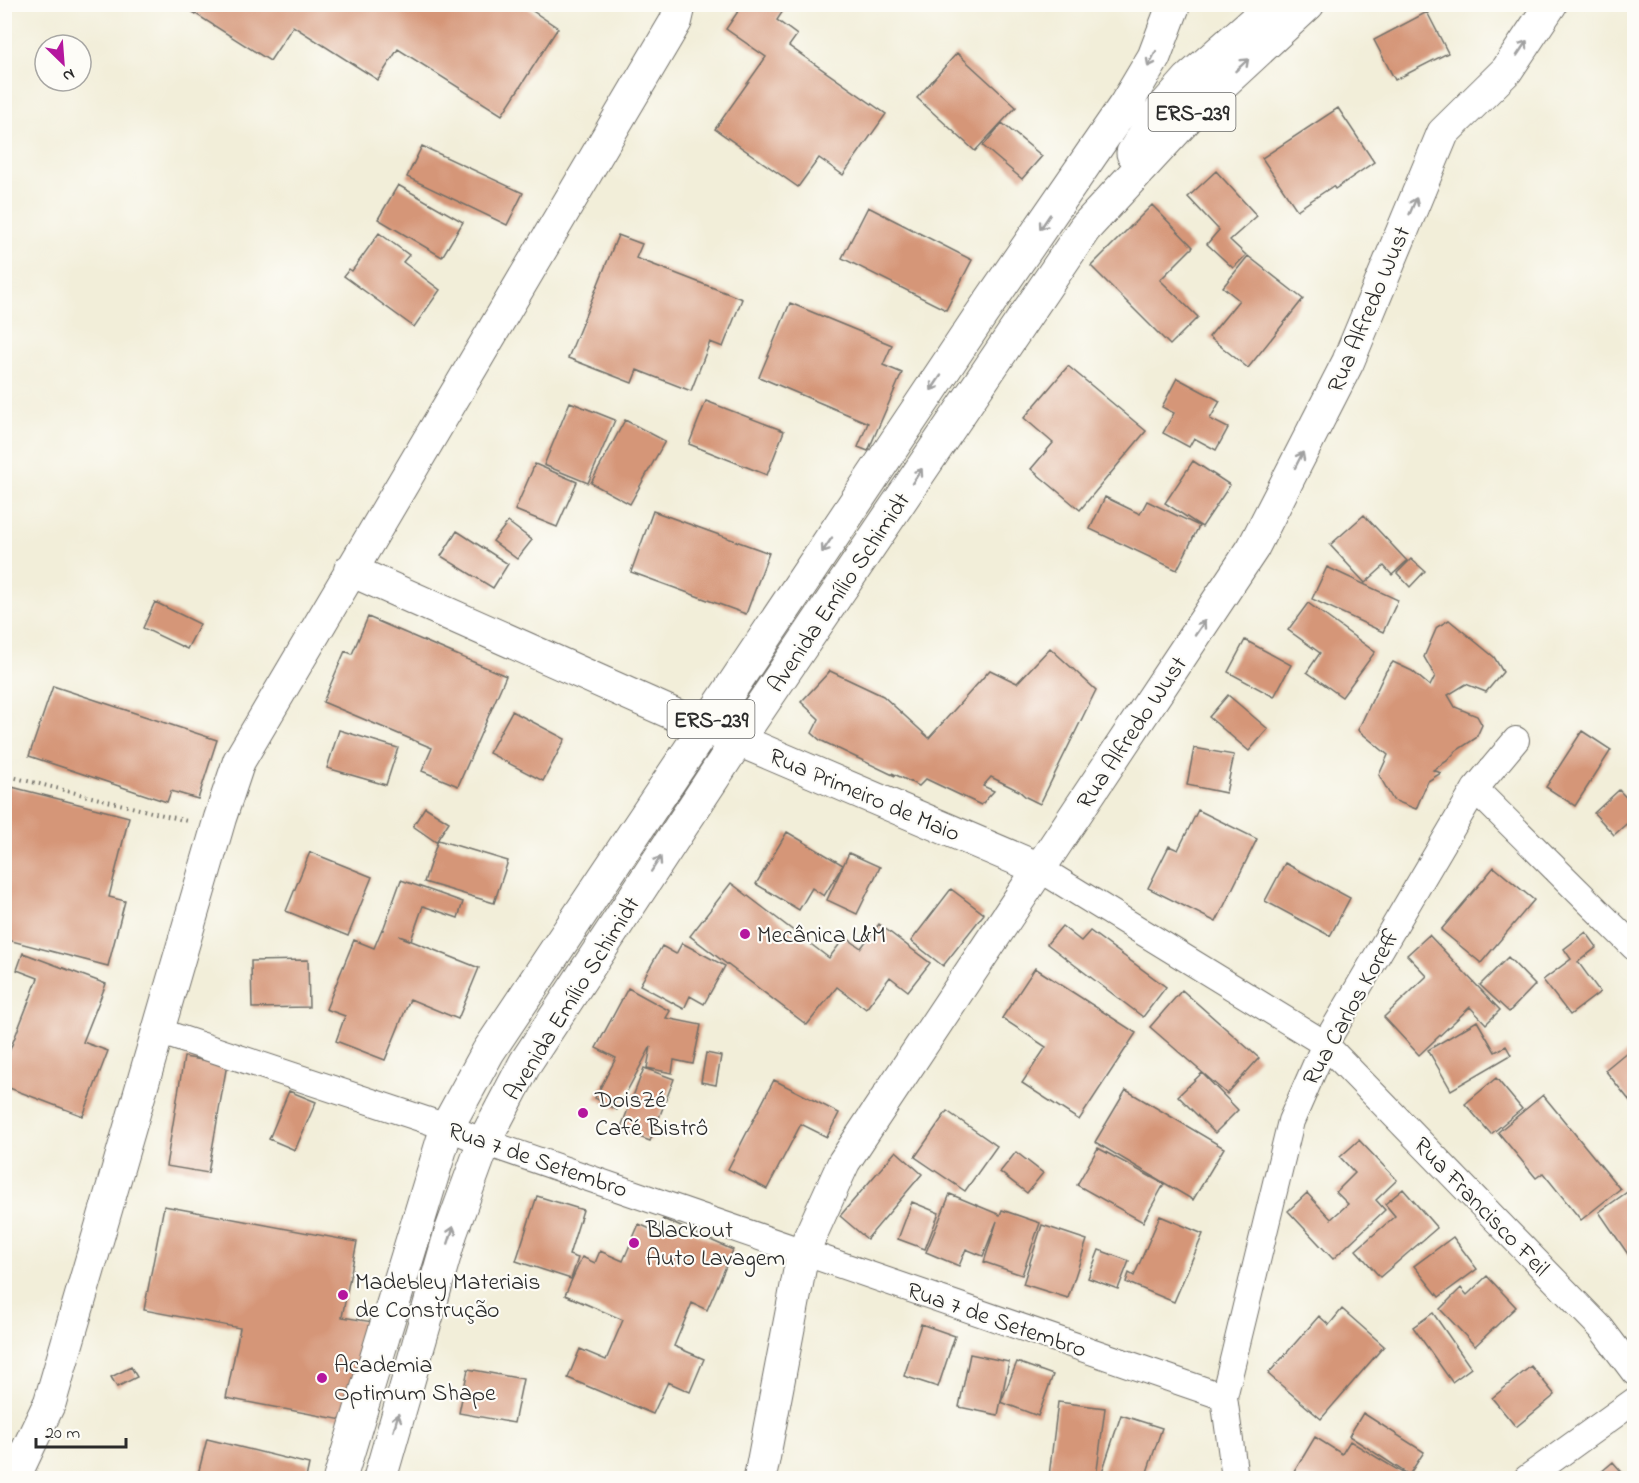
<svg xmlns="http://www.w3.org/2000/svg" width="1639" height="1483" viewBox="0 0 1639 1483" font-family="'Indie Flower',sans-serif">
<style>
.building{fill:#d59678}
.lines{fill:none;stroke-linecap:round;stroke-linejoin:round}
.minor-casing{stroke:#716f68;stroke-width:28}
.tertiary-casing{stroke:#716f68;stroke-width:34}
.primary-casing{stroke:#716f68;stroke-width:35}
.path{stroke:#716f68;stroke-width:4;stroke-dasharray:1.5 4.5;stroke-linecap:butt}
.minor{stroke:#fff;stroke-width:26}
.tertiary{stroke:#fff;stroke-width:32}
.primary{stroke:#fff;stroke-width:33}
.oneway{stroke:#a0a0a0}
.poi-dot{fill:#b5179e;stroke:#fdfcf7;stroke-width:2}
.labels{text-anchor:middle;stroke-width:4.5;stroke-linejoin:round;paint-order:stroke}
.shield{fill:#fdfcf7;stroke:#6a6a68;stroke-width:1.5}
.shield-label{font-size:22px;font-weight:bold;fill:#2b2b2b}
.street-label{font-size:24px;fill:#2b2b2b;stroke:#fdfcf7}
.poi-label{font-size:24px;fill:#2b2b2b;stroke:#fdfcf7;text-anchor:start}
</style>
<rect width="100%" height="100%" fill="#fdfcf7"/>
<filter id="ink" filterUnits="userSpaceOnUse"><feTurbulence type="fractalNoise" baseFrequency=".0167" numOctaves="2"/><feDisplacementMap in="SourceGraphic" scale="12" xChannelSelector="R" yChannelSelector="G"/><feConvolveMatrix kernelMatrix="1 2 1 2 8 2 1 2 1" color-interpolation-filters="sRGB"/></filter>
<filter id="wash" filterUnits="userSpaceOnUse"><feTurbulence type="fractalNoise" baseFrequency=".008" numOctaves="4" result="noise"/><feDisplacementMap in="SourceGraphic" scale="24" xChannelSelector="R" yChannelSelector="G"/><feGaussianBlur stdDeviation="1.35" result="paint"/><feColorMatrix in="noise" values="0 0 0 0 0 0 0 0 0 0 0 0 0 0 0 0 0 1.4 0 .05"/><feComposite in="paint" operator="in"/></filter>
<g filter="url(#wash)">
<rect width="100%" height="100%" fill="#f2eed9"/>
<g id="blocks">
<path class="building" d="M180,4H522L558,28L502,115L398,49L378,80L293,26L270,61Z
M743,4H780L785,8L777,20L797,35L789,46L886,114L843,175L819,158L798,187L715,129L766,57L726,29Z
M1427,12L1448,53L1395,80L1374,40Z
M957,53L1016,107L975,151L917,98Z
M1338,108L1374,162L1335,189L1333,186L1297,210L1262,158Z
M1002,123L1042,156L1022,179L983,146Z
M422,146L523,193L507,225L407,177Z
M1216,171L1257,216L1230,240L1246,255L1233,268L1207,244L1219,230L1188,197Z
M398,185L463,222L442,257L378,219Z
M1152,205L1193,247L1160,280L1198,317L1170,345L1091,266Z
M868,207L972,260L946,310L842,258Z
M379,233L409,255L403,262L440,290L414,327L344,276L349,269L352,271Z
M618,235L642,244L636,258L742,299L723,347L710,342L691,391L637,370L632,383L568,358Z
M1248,256L1303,299L1248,368L1209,337L1239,300L1223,287Z
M790,303L892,345L883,365L902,373L868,451L858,447L868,423L759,377Z
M1068,366L1146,431L1080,510L1031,469L1053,443L1024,418Z
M1177,378L1220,401L1210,419L1228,428L1216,450L1194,438L1189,447L1163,433L1174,413L1162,407Z
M706,401L784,431L767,475L689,444Z
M570,402L615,420L588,483L544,465Z
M625,420L665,441L630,504L591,483Z
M1193,461L1230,485L1202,527L1165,503Z
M535,464L577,482L557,527L515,510Z
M1105,497L1140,514L1147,501L1199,526L1177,570L1090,529Z
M653,511L769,553L746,614L631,572Z
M1364,515L1407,561L1392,575L1384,566L1365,583L1330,545Z
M508,522L532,540L517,559L493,541Z
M457,531L508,564L493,588L441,556Z
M1411,559L1425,571L1410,587L1397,573Z
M1327,567L1398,600L1383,632L1312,599Z
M155,602L200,624L187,649L143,628Z
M1308,603L1375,652L1342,697L1307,672L1320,653L1288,630Z
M368,617L506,676L458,786L422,771L432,748L323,702L345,651L352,654Z
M1449,620L1494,657L1503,672L1486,692L1466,684L1448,695L1455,707L1477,716L1482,725L1476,738L1456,751L1447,761L1433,770L1441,773L1428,781L1416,809L1393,800L1379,775L1388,755L1358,730L1386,671L1393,662L1412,671L1430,686L1435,676L1424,657L1437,627Z
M1245,640L1291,665L1274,697L1228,672Z
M1050,648L1096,690L1040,804L1026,797L1019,791L991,777L983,786L994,791L981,805L926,779L919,786L892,773L895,776L820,740L812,733L819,719L801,702L830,671L883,696L929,738L990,670L1017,683Z
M53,686L217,740L198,799L171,791L167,802L29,756Z
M1228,695L1268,729L1249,751L1209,717Z
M512,711L565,739L543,781L489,753Z
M339,730L398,748L386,785L327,768Z
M1582,731L1611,750L1575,806L1546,787Z
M1194,748L1234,755L1226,793L1187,785Z
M4,785L129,817L109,897L125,901L108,966L4,939Z
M1619,790L1634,806V817L1614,835L1594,813Z
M425,807L449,822L436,842L413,826Z
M1198,810L1257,839L1216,922L1148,888L1169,846L1178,850Z
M787,832L843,865L824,896L812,888L799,910L756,884Z
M438,840L508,861L494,903L424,882Z
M310,852L372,877L348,936L286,911Z
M849,853L880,867L857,914L827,900Z
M1285,863L1350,898L1330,936L1265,901Z
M1494,867L1534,900L1481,963L1441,930Z
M401,880L463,902L458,918L423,906L411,940L399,936L479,968L458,1019L410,999L385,1060L336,1041L345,1016L326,1009L354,940L374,948L382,929L383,930Z
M731,883L829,958L845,937L861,948L879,924L930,963L908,991L890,977L866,1009L837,987L807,1025L690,936Z
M951,889L984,914L943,966L911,941Z
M1062,926L1081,941L1090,931L1166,987L1143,1017L1047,944Z
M1586,932L1597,947L1578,962L1600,992L1570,1015L1543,980L1571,959L1564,949Z
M1429,935L1500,1010L1486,1024L1470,1007L1419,1055L1384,1017L1427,976L1407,955Z
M682,943L725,966L704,1004L690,996L684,1009L640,985L662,946L676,954Z
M23,953L106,984L83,1042L108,1051L83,1116L4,1086V1065L38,978L17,970Z
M1508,957L1535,985L1509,1012L1480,985Z
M308,960L309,1007L252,1008L251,961Z
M1035,968L1136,1033L1079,1120L1022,1083L1046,1047L1002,1018Z
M628,988L670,1011L666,1018L701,1025L693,1064L674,1060L672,1073L647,1068L651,1046L617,1110L595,1098L616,1058L596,1048Z
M1182,990L1259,1058L1227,1094L1150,1027Z
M1477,1021L1495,1052L1506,1046L1511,1055L1451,1090L1428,1050Z
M1634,1046V1106L1605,1070Z
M706,1053L721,1056L716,1085L701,1082Z
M184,1057L227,1064L208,1173L166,1166Z
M644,1068L674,1079L650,1141L620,1130Z
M1202,1073L1238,1110L1215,1133L1178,1096Z
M1496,1078L1522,1109L1491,1134L1465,1104Z
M774,1080L839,1113L827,1137L801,1124L767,1189L728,1169Z
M1126,1090L1224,1148L1193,1200L1095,1142Z
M289,1091L316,1102L295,1150L269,1139Z
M1543,1095L1620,1189L1581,1220L1543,1173L1536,1178L1498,1132Z
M947,1111L997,1146L965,1191L915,1157Z
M1359,1140L1397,1180L1376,1200L1385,1210L1333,1259L1288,1211L1307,1193L1331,1219L1348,1204L1336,1192L1355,1173L1340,1157Z
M1098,1148L1164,1184L1143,1222L1077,1185Z
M896,1151L922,1174L867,1239L840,1216Z
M1016,1152L1043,1173L1027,1193L1000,1172Z
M1633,1188L1634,1191V1263L1599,1212Z
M1403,1189L1437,1228L1380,1277L1356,1250L1395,1216L1385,1204Z
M950,1194L1000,1215L1002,1210L1040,1223L1022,1275L984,1262L997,1221L983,1256L966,1249L959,1266L926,1252Z
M537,1196L583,1210L569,1255L578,1258L571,1279L516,1261Z
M912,1202L939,1213L925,1249L898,1239Z
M164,1206L357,1242L342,1317L373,1322L353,1422L226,1398L240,1328L144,1310Z
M1160,1216L1203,1234L1174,1302L1126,1282L1129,1273L1134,1276Z
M663,1219L733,1250L707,1310L692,1303L674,1346L704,1359L690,1392L668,1382L653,1414L568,1378L580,1349L606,1360L623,1320L565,1295L582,1257L595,1263L600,1251L623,1261L639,1224L657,1232Z
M1042,1225L1087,1240L1068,1298L1023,1284Z
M1453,1237L1477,1269L1439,1297L1414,1266Z
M1099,1250L1129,1261L1118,1289L1088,1278Z
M1487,1276L1516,1307L1475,1346L1440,1309L1461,1288L1467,1295Z
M1342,1309L1384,1346L1321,1419L1268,1374L1319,1316L1329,1325Z
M1433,1313L1471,1368L1452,1382L1413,1327Z
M921,1324L955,1336L938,1387L904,1376Z
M970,1354L1009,1362L998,1415L959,1407Z
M1017,1362L1053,1375L1038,1416L1001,1402Z
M1531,1366L1555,1395L1516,1427L1492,1398Z
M131,1367L137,1377L117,1387L111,1377Z
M468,1369L523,1379L514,1423L459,1413Z
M1058,1402L1105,1408L1096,1478L1049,1476Z
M1363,1413L1424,1452L1409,1475L1349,1436Z
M1121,1415L1162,1428L1145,1478H1113L1101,1475Z
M1315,1437L1342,1454L1350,1441L1411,1478H1293L1291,1477Z
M207,1439L309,1464L306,1478H197Z
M1613,1462L1627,1478H1594Z"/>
</g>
</g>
<g filter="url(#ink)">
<use href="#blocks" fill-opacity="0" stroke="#716f68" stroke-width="1.5"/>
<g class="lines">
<g class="minor-casing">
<path id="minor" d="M1475,789L1634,947
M1040,869L1325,1044L1601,1328L1634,1372
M158,1031L447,1127L484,1142L1224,1397
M1235,1478L1224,1397L1291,1121L1325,1044L1475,789L1516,740
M1527,1478L1634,1401"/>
</g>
<g class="tertiary-casing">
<path id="tertiary" d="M350,570L705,728L738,740L1040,869
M14,1478L50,1402L220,818L239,761L676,21L680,4
M760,1478L803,1252L844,1162L1253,548L1348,362L1443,133L1507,70L1551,4"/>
</g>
<g class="primary-casing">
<path id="primary" d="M1133,153L1159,113L1189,79L1274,4
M340,1478L447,1127L488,1052L978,319L1126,104L1154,57L1174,4
M380,1478L451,1232L484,1142L526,1062L738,740L1085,228L1196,108L1308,4"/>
</g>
<path class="path" d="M4,775L187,821"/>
<use href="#minor" class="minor"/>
<use href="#tertiary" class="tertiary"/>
<use href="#primary" class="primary"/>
</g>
<defs><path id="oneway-shaft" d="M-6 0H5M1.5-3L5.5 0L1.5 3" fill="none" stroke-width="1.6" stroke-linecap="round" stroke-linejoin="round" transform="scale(1.5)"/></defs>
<g class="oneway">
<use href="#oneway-shaft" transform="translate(1522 48) rotate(-56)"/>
<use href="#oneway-shaft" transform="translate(1152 59) rotate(117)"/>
<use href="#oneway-shaft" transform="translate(1242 65) rotate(-43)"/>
<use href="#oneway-shaft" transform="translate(1413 206) rotate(-67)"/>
<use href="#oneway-shaft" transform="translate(1045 222) rotate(124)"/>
<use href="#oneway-shaft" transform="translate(936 383) rotate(124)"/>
<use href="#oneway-shaft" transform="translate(1299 460) rotate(-63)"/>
<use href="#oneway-shaft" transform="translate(917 476) rotate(-56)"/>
<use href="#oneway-shaft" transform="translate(827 545) rotate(124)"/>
<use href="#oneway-shaft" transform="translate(1200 628) rotate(-56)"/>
<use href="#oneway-shaft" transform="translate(656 864) rotate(-57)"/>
<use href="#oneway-shaft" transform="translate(451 1235) rotate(-72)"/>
<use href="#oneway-shaft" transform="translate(396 1422) rotate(-74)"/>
</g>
</g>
<g class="poi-dot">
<circle cx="745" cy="934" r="6"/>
<circle cx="583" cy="1113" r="6"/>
<circle cx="634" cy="1243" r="6"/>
<circle cx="343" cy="1295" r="6"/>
<circle cx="322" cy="1378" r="6"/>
</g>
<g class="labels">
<g class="shield">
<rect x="1148.5" y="93" width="87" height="38" rx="4.5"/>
<rect x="667.5" y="700" width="87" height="38" rx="4.5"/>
</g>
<g class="shield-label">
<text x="1192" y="120">ERS-239</text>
<text x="711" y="727">ERS-239</text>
</g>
<g class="street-label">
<text transform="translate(1368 309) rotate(-67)" y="8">Rua Alfredo Wust</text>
<text transform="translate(838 592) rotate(-56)" y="8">Avenida Emílio Schimidt</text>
<text transform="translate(1131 732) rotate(-56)" y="8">Rua Alfredo Wust</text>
<text transform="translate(865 794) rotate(23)" y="8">Rua Primeiro de Maio</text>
<text transform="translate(571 998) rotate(-58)" y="8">Avenida Emílio Schimidt</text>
<text transform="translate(1350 1007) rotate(-61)" y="8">Rua Carlos Koreff</text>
<text transform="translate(538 1159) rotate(19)" y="8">Rua 7 de Setembro</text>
<text transform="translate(1482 1206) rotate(46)" y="8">Rua Francisco Feil</text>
<text transform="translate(997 1319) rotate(19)" y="8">Rua 7 de Setembro</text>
</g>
<g class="poi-label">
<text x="757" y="942">Mecânica L&amp;M</text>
<text x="595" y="1107">DoisZé<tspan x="595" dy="28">Café Bistrô</tspan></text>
<text x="646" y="1237">Blackout<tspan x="646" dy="28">Auto Lavagem</tspan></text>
<text x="355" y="1289">Madebley Materiais<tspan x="355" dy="28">de Construção</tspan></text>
<text x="334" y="1372">Academia<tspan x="334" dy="28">Optimum Shape</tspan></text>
</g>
</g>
<rect width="1639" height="1483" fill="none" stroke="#fdfcf7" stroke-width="24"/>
<g transform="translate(63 63) rotate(155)"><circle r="28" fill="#fdfcf7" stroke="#a9a8a5" stroke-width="1.5"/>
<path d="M0-4.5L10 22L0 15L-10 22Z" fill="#b5179e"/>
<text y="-9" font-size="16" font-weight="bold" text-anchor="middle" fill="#2b2b2b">N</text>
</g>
<path d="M36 1438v9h90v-9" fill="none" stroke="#2b2b2b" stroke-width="3"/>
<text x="45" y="1438" font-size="18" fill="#2b2b2b" stroke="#fdfcf7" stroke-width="4.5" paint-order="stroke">20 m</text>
</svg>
